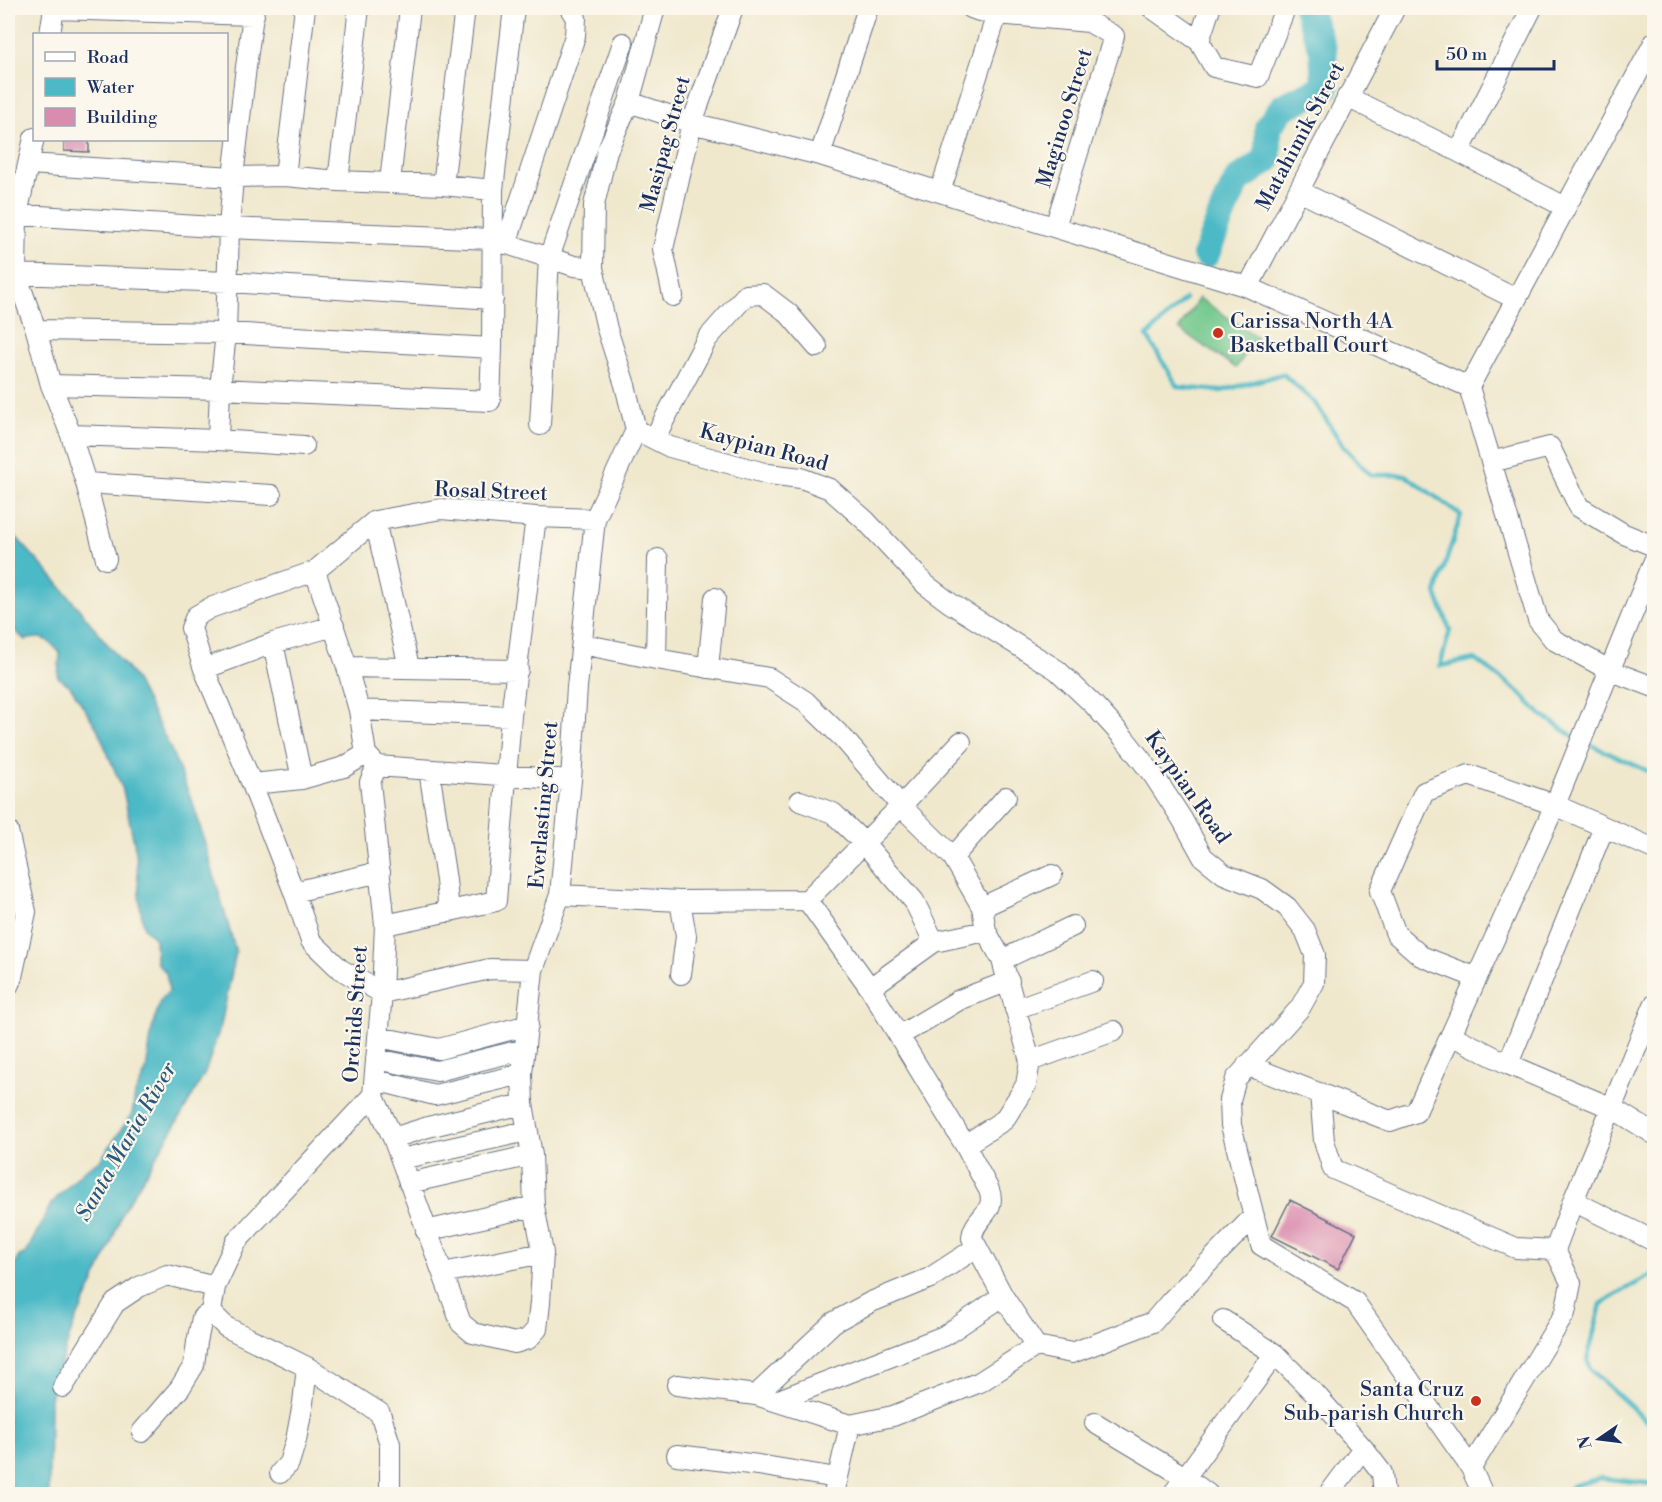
<svg xmlns="http://www.w3.org/2000/svg" width="1662" height="1502" viewBox="0 0 1662 1502" font-family="'Libre Bodoni',serif">
<style>
.green{fill:#72c88d;stroke:#467c76;stroke-width:1.5}
.water{fill:#4cb9c6;stroke:#347492;stroke-width:1.5}
.lines{fill:none;stroke-linecap:round;stroke-linejoin:round}
.stream{stroke:#4cb9c6;stroke-width:4.5}
.river{stroke:#4cb9c6;stroke-width:28}
.building{fill:#da8caf}
.minor-casing{stroke:#667085;stroke-width:22}
.minor{stroke:#fff;stroke-width:20}
.poi-dot{fill:#c8321e;stroke:#fbf7ec;stroke-width:2}
.labels{text-anchor:middle;stroke-width:4.5;stroke-linejoin:round;paint-order:stroke}
.street-label{font-size:21px;fill:#1b2f5e;stroke:#fbf7ec}
.poi-label{font-size:21px;fill:#1b2f5e;stroke:#fbf7ec;text-anchor:start}
.water-label{font-size:22px;font-style:italic;fill:#2a587d;stroke:#fbf7ec}
</style>
<rect width="100%" height="100%" fill="#fbf7ec"/>
<filter id="ink" filterUnits="userSpaceOnUse"><feTurbulence type="fractalNoise" baseFrequency=".0167" numOctaves="2"/><feDisplacementMap in="SourceGraphic" scale="12" xChannelSelector="R" yChannelSelector="G"/><feConvolveMatrix kernelMatrix="1 2 1 2 8 2 1 2 1" color-interpolation-filters="sRGB"/></filter>
<filter id="wash" filterUnits="userSpaceOnUse"><feTurbulence type="fractalNoise" baseFrequency=".008" numOctaves="4" result="noise"/><feDisplacementMap in="SourceGraphic" scale="24" xChannelSelector="R" yChannelSelector="G"/><feGaussianBlur stdDeviation="1.35" result="paint"/><feColorMatrix in="noise" values="0 0 0 0 0 0 0 0 0 0 0 0 0 0 0 0 0 1.4 0 .05"/><feComposite in="paint" operator="in"/></filter>
<g filter="url(#wash)">
<rect width="100%" height="100%" fill="#f0e8cd"/>
<path class="green" d="M1199,298L1257,337L1236,368L1179,329Z"/>
<path class="water" d="M8,528L58,583L134,677L170,747L195,809L236,952L221,1025L205,1073L185,1109L123,1211L107,1254L72,1329L50,1398L49,1494H8V1278L19,1256L26,1253L51,1204L83,1171L101,1159L132,1114L135,1094L146,1071L152,1029L160,1001L169,991L166,973L156,962L155,939L144,928L140,906L136,852L123,790L97,728L70,686L58,677L60,653C48,639 44,635 25,640L8,625Z"/>
<g class="lines">
<path class="stream" d="M1185,299L1147,336L1178,387L1221,391L1283,374L1316,404L1344,447L1371,475H1405L1461,515L1436,593L1450,630L1440,666L1475,659L1519,692L1540,714L1573,736
M1591,745L1650,772L1654,773
M1654,1274L1624,1290L1601,1304L1587,1360L1592,1371L1654,1428
M1566,1494L1572,1486L1600,1478L1654,1484"/>
<path class="river" d="M1206,254L1226,204L1238,180L1268,159V127L1283,107L1325,87L1323,50L1307,8"/>
</g>
<g id="blocks">
<path class="building" d="M64,140H89V152L64,151Z
M1290,1200L1356,1233L1338,1269L1272,1236Z"/>
</g>
</g>
<g filter="url(#ink)">
<use href="#blocks" fill-opacity="0" stroke="#667085" stroke-width="1.5"/>
<g class="lines">
<g class="minor-casing">
<path id="minor" d="M971,8L979,11L997,14L1089,22L1114,36L1055,227
M1152,8L1199,41L1214,67L1258,77L1283,14
M54,9L254,15
M50,34L54,8
M1199,41L1210,8
M1654,43L1469,387L1538,620L1554,640L1611,671L1654,687
M1347,97L1459,152L1565,207
M629,102L692,123L820,155L1248,287L1469,387
M34,138L17,214L16,274L36,330L51,385L71,435L86,483L106,559
M1459,152L1532,8
M820,155L868,8
M29,164L233,177L285,176L338,181L443,185L493,190
M285,176L305,8
M338,181L359,8
M390,182L410,8
M443,185L465,8
M1299,191L1516,299
M940,192L997,14
M8,214L229,228L492,239L574,266L593,268
M506,244L575,36L576,18L570,8
M16,274L229,282L493,299
M1248,287L1395,8
M673,296L663,249L692,123L733,8
M36,330L226,333L492,348
M51,385L220,389L490,401L492,348L493,190L514,8
M540,425L549,258L623,43
M636,430L670,447L768,474L801,478L830,489L866,521L926,585L950,603L1057,670L1093,704L1124,738L1154,776L1182,819L1203,857L1224,874L1262,889L1287,907L1305,930L1315,955L1314,983L1300,1008L1236,1079L1230,1100L1231,1125L1261,1245L1355,1302L1471,1468L1483,1494
M636,430L625,385L607,329L593,268L594,205L607,151L629,102L655,8
M71,435L218,440L304,446
M654,439L707,339L746,295L763,294L788,313L817,347
M218,440L220,389L226,333L229,228L233,177L246,67L254,8
M1491,462L1550,447L1579,507L1624,534L1654,546
M86,483L271,495
M375,521L409,667
M315,571L347,667L359,710L366,754
M273,643L302,779
M582,644L656,659L769,678L805,701L844,739L901,806L953,857L982,907L986,931L1002,960L1030,1061L1026,1085L1004,1120L965,1145
M656,659L658,559
M347,667L518,670
M708,668L715,598
M204,669L273,643L334,626
M359,710L511,716
M366,754L377,766L571,780
M377,766L370,782L385,925L382,993L373,1095L393,1138L461,1323L473,1333L515,1343L528,1339L537,1329L540,1303L543,1253L534,1206L532,1155L523,1104L522,1074L533,970L560,895L571,780L577,687L595,519L636,430
M429,770L446,880L449,912
M252,784L302,779L344,767L366,754
M800,801L833,813L864,843L914,901L934,942
M8,831L26,912L12,977L8,986
M953,857L1006,797
M294,892L380,872
M560,895L680,901L807,900L870,988L965,1145L989,1190C998,1213 973,1217 972,1238L1003,1296L1036,1346L980,1382L893,1416L850,1425L834,1494
M807,900L901,806L961,742
M680,901L686,936L681,974
M982,907L1052,875
M385,925L496,901L511,716L536,517
M1002,960L1073,926
M533,970L490,969L382,993L340,969L311,941L294,892L252,784L204,669L191,628L196,616L210,608L315,571L375,521L441,509L536,517L595,519
M1477,978L1421,956L1396,934L1380,891L1424,792L1469,775L1555,805L1654,849
M870,988L934,942L986,931
M1015,1009L1093,981
M1451,1035L1508,1064L1612,1108L1654,1134
M899,1036L959,1000L1009,981
M378,1037L439,1049L528,1025
M376,1059L437,1071L525,1049
M1030,1061L1114,1031
M1508,1064L1604,827
M1247,1065L1390,1121L1416,1112L1555,805L1654,561
M375,1080L435,1095L522,1074
M1320,1093L1324,1141L1333,1169L1516,1248L1555,1250
M373,1095L236,1242L215,1287L211,1312L226,1327L307,1367L380,1413L390,1444V1494
M393,1138L428,1127L523,1104
M401,1159L527,1131
M409,1183L532,1155
M1573,1201L1654,1241
M426,1231L534,1206
M443,1273L543,1253
M1223,1320L1275,1354L1319,1398L1363,1448L1382,1473L1384,1494
M1036,1346L1072,1353L1153,1322L1170,1302L1254,1216
M677,1385L756,1395L850,1425
M63,1387L115,1303L139,1287L167,1275L215,1287
M756,1395L834,1322L871,1302L930,1278L976,1248
M776,1401L944,1336L1003,1296
M1095,1423L1185,1477L1208,1494
M142,1432L180,1388L194,1365L197,1342L202,1318L211,1312
M677,1455L758,1465L837,1478
M1471,1468L1565,1313L1571,1283L1555,1250L1573,1201L1654,1005
M280,1473L289,1463L296,1440L303,1403L307,1367
M1173,1494L1275,1354
M1329,1494L1363,1448"/>
</g>
<use href="#minor" class="minor"/>
</g>
</g>
<g class="poi-dot">
<circle cx="1218" cy="333" r="6"/>
<circle cx="1476" cy="1401" r="6"/>
</g>
<g class="labels">
<g class="street-label">
<text transform="translate(1064 118) rotate(-73)" y="7">Maginoo Street</text>
<text transform="translate(1300 136) rotate(-62)" y="7">Matahimik Street</text>
<text transform="translate(665 144) rotate(-75)" y="7">Masipag Street</text>
<text transform="translate(764 447) rotate(15)" y="7">Kaypian Road</text>
<text transform="translate(491 491) rotate(2)" y="7">Rosal Street</text>
<text transform="translate(1188 787) rotate(55)" y="7">Kaypian Road</text>
<text transform="translate(543 805) rotate(-85)" y="7">Everlasting Street</text>
<text transform="translate(355 1014) rotate(-86)" y="7">Orchids Street</text>
</g>
<g class="poi-label">
<text x="1230" y="328">Carissa North 4A<tspan x="1230" dy="24">Basketball Court</tspan></text>
<text x="1464" y="1396" text-anchor="end">Santa Cruz<tspan x="1464" dy="24">Sub-parish Church</tspan></text>
</g>
<g class="water-label">
<text transform="translate(125 1141) rotate(-60)" y="8">Santa Maria River</text>
</g>
</g>
<rect width="1662" height="1502" fill="none" stroke="#fbf7ec" stroke-width="30"/>
<rect x="33" y="33" width="195" height="108" fill="#fbf7ec" stroke="#a1a7b3" stroke-width="1.5"/>
<rect x="45" y="52" width="30" height="9" fill="#ffffff" stroke="#a1a7b3" stroke-width="1.5"/>
<text x="87" y="63" font-size="18" fill="#1b2f5e">Road</text>
<rect x="45" y="78" width="30" height="18" fill="#4cb9c6" stroke="#a1a7b3" stroke-width="1.5"/>
<text x="87" y="93" font-size="18" fill="#1b2f5e">Water</text>
<rect x="45" y="108" width="30" height="18" fill="#da8caf" stroke="#a1a7b3" stroke-width="1.5"/>
<text x="87" y="123" font-size="18" fill="#1b2f5e">Building</text>
<g transform="translate(1599 1439) rotate(256)" stroke="#fbf7ec" stroke-width="4.5" paint-order="stroke">
<path d="M0-4.5L10 22L0 15L-10 22Z" fill="#1b2f5e"/>
<text y="-9" font-size="16" font-weight="bold" text-anchor="middle" fill="#1b2f5e">N</text>
</g>
<path d="M1437 60v9h117v-9" fill="none" stroke="#1b2f5e" stroke-width="3"/>
<text x="1446" y="60" font-size="18" fill="#1b2f5e" stroke="#fbf7ec" stroke-width="4.5" paint-order="stroke">50 m</text>
</svg>
